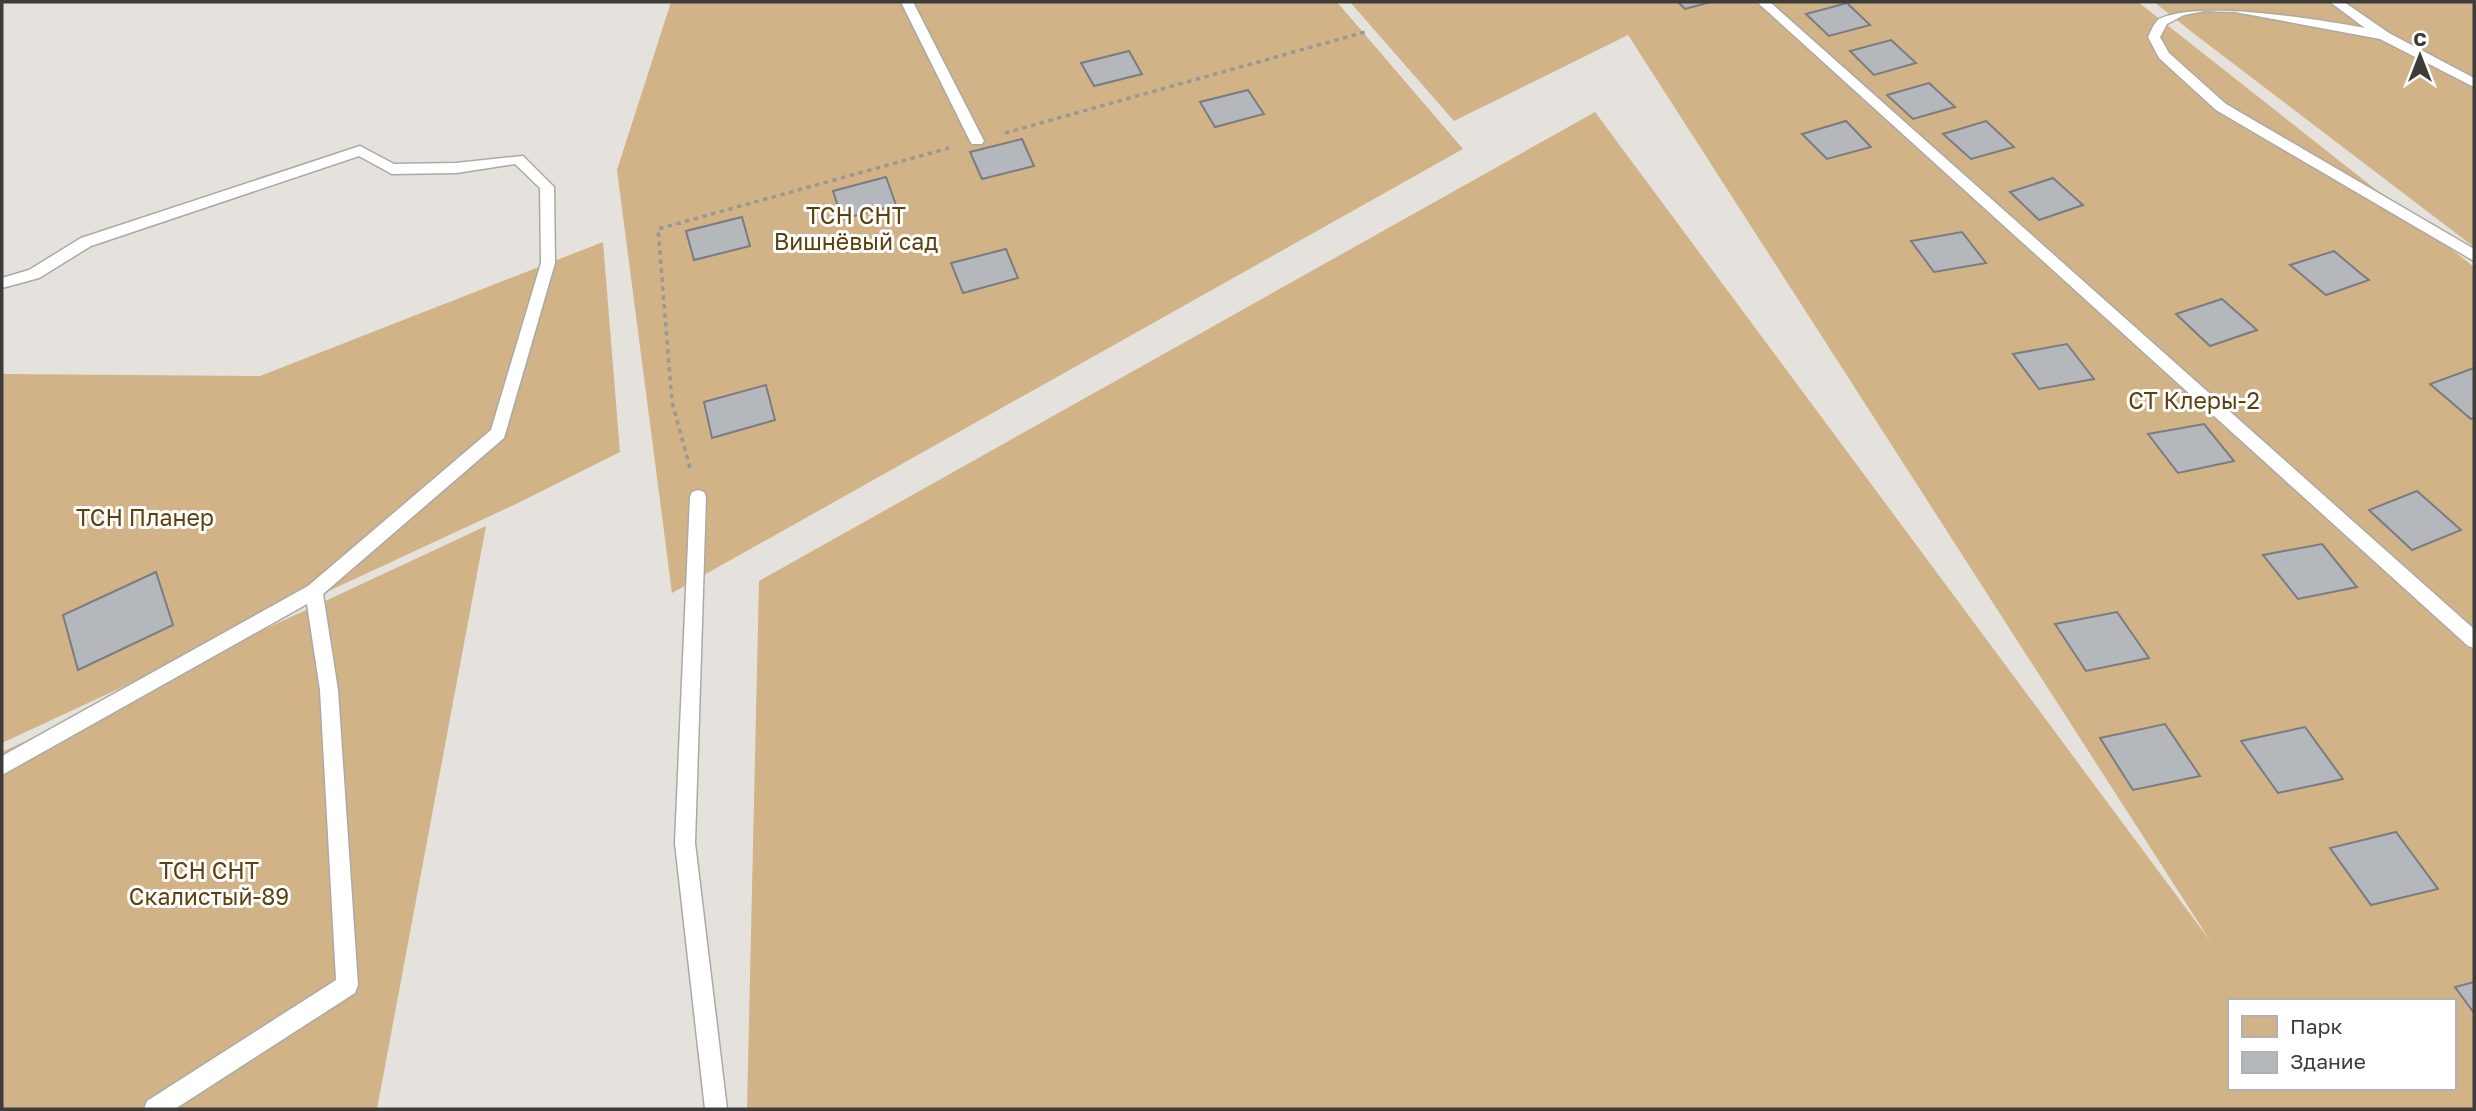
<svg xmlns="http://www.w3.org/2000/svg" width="2476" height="1111" viewBox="0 0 2476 1111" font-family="'Golos Text',sans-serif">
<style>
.green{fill:#d1b387;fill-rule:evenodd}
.building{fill:#b4b7bb;stroke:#7a7c80;stroke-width:2}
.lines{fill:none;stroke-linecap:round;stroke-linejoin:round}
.lane-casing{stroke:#aca9a5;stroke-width:3}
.path{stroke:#9a9895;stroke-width:3.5;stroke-dasharray:4.5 4.5;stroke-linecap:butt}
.lane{fill:#fff;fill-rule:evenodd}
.labels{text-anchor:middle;stroke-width:6;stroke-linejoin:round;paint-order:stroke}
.park-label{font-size:23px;fill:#5d400b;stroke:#fff}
</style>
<rect width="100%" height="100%" fill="#e5e2dd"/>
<path class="green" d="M671,2H1337L1463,149L672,593L617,170Z
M1350,2H2138L2474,267V1109H747L759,581L1595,112L2211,942L1628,35L1454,121ZM2229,1001H2453V1088H2229Z
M2154,2H2474V247L2197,36Z
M603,242L620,452L516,504L2,743V374L260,376Z
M486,526L377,1109H2V752Z"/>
<path class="building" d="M1678,2H1711L1685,9Z
M1847,3L1870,25L1829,36L1806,14Z
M1891,40L1916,63L1874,75L1850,51Z
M1129,51L1142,74L1094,86L1081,63Z
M1929,83L1955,107L1913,119L1887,95Z
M1248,90L1264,114L1215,127L1200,102Z
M1846,121L1871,147L1827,159L1802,134Z
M1986,121L2014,147L1971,159L1943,134Z
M1022,139L1034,166L982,179L970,152Z
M886,177L896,205L842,219L833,191Z
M2053,178L2083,205L2039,220L2010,192Z
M742,217L750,246L694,260L686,231Z
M1962,232L1986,263L1934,272L1911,241Z
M1006,249L1018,278L963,293L951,263Z
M2334,251L2360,273L2369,280L2326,295L2290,265Z
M2222,299L2257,330L2210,346L2176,314Z
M2067,344L2094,379L2039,389L2013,354Z
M2474,368V418L2471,419L2430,384Z
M766,385L775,420L712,438L704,402Z
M2204,424L2234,461L2178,473L2148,434Z
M2417,491L2461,530L2412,550L2369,510Z
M2322,544L2357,587L2298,599L2263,555Z
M156,572L173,625L78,670L63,615Z
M2117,612L2149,658L2086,671L2055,624Z
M2165,724L2200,776L2133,790L2100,738Z
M2305,727L2343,779L2278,793L2241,741Z
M2396,832L2438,889L2371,905L2330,848Z
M2474,982V1013L2455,987Z"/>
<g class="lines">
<g class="lane-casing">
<path id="lane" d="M901,2H913L984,141L982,144H972L970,141Z
M1757,2H1770L2474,629V648L2468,646Z
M2330,2H2344L2389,33L2474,78V87L2380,39L2235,12L2205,11L2184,15L2167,24L2160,37L2169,53L2226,104L2474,249V261L2216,110L2159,58L2148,37C2151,31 2154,23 2159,19C2200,0 2315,19 2365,28Z
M360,146L394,164L456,163L523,156L554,187L555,263L504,438L323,594L338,690L358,985L355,993L175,1109H144L147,1101L336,980L320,690L307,604L2,775V756L308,586L491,430L541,263L540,188L515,164L456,173L392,174L359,156L91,246L39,278L2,288V278L29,270L81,238Z
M698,490L704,492L706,497L695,843L727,1109H705L675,843L690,497L692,492Z"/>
</g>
<path class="path" d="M1005,133L1365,32
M690,468L672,402L658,229L949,148"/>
<use href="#lane" class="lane"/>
</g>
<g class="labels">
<g class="park-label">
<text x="856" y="224">ТСН СНТ<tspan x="856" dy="26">Вишнёвый сад</tspan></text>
<text x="2194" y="409">СТ Клеры-2</text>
<text x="145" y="526">ТСН Планер</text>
<text x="209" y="879">ТСН СНТ<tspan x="209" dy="26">Скалистый-89</tspan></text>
</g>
</g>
<rect width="2476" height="1111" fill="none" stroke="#3d3c3a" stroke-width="7"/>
<rect x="2228" y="999" width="228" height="91" fill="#ffffff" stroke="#b1b1b0" stroke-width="2"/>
<rect x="2242" y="1016" width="35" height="21" fill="#d1b387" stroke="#b1b1b0" stroke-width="2"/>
<text x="2290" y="1034" font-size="21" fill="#3d3c3a">Парк</text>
<rect x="2242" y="1052" width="35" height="21" fill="#b4b7bb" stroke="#b1b1b0" stroke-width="2"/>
<text x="2290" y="1069" font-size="21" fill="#3d3c3a">Здание</text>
<g transform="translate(2420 56)" stroke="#ffffff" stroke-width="5" paint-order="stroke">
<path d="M0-5L12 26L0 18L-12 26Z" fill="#3d3c3a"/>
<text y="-10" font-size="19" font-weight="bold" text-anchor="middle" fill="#3d3c3a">С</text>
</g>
</svg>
